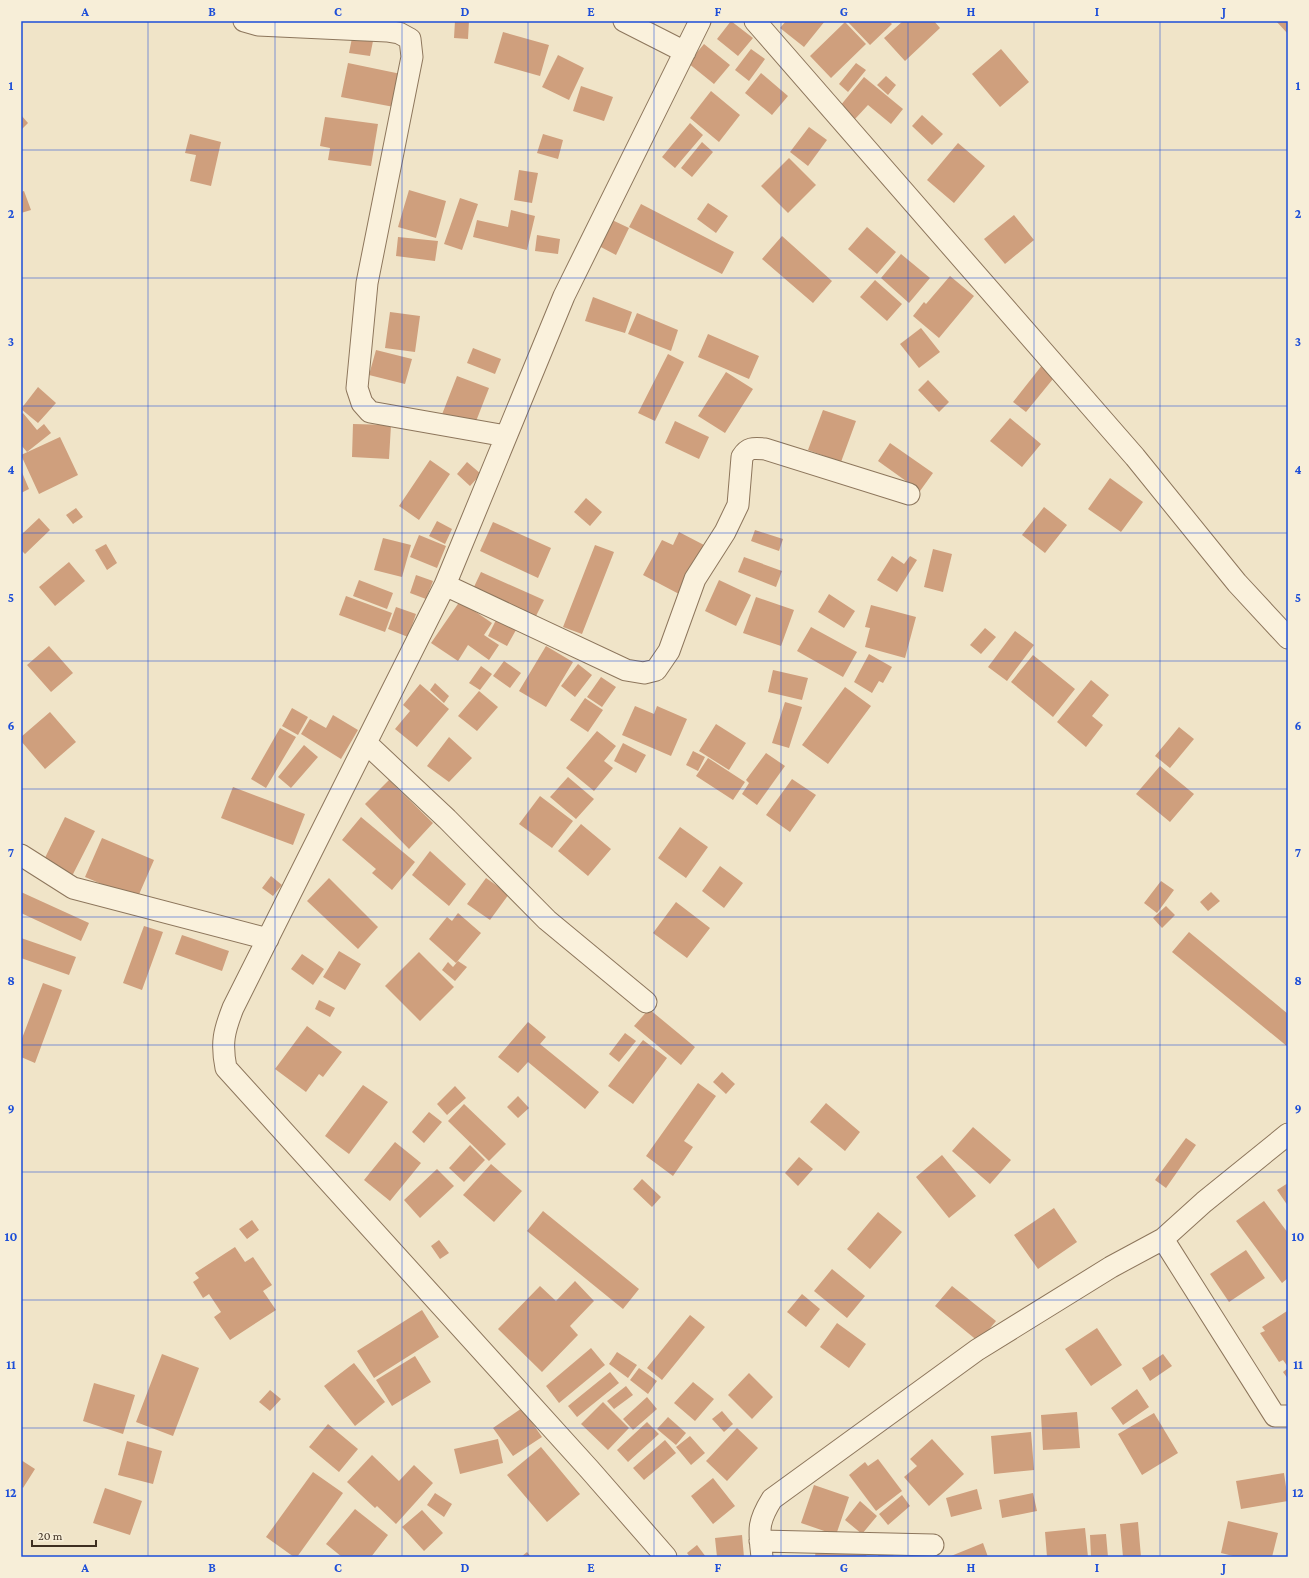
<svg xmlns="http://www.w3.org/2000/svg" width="1309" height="1578" viewBox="0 0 1309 1578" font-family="'Crimson Pro',serif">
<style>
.building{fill:#cf9f7d}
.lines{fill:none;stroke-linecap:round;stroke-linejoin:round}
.minor-casing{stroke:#8d765c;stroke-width:23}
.minor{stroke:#faf1dc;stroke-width:21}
.grid{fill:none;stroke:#1d4ed8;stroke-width:1;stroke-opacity:0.55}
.neatline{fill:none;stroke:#1d4ed8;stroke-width:1.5}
.grid-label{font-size:13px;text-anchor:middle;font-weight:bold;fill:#1d4ed8}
</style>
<rect width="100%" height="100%" fill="#f0e4c8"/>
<path class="building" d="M455,21H469L468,39L454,38Z
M731,21L753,38L738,56L717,39Z
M786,21H825L804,47L780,28Z
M847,21H889L892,24L870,45Z
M903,21H934L940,28L905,61L884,38Z
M1276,21H1288V34Z
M845,22L866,44L831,78L810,56Z
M503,32L549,45L540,76L494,63Z
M352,38L373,41L370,56L349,53Z
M704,44L730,65L714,84L688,63Z
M751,49L765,59L749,81L735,70Z
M1001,49L1029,82L1000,107L972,74Z
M558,55L584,68L569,100L542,87Z
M348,63L401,74L394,107L341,97Z
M856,63L866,70L848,92L839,84Z
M761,73L788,96L772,115L745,93Z
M886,76L896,85L888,95L877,85Z
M864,77L903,109L891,124L868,105L855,119L840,106Z
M581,86L613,97L604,121L573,111Z
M711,91L740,115L719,142L690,118Z
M21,115L28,123L21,130Z
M922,115L943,134L932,145L912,126Z
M325,117L378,124L371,166L328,160L330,148L320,146Z
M690,123L703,135L675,168L662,157Z
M809,127L827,140L808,166L790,152Z
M190,134L221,142L211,186L190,181L196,155L185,153Z
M543,134L563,140L558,159L537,153Z
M702,142L713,152L692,177L681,168Z
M958,143L985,166L954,203L927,180Z
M789,158L816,185L788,213L761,186Z
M519,170L538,173L532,203L514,200Z
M409,190L446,201L436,238L398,227Z
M24,191L31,210L21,213V192Z
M460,198L478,204L462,250L444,244Z
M708,203L728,216L716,233L697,219Z
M641,204L734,252L722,274L629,227Z
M511,210L535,216L527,250L473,237L477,220L508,227Z
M1014,215L1034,240L1005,264L984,239Z
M610,219L629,228L616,255L597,245Z
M867,227L896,252L877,274L848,249Z
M537,235L560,239L558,254L535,251Z
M782,236L832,281L813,303L762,259Z
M398,237L438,241L435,261L396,256Z
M901,254L930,278L909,303L881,278Z
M950,276L974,296L939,338L913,316L924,302L926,304Z
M875,280L902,304L887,321L860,297Z
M593,297L632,312L625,333L585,321Z
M390,312L420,316L415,352L385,348Z
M637,313L678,330L671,351L628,334Z
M921,328L940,352L919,368L900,344Z
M708,334L759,356L749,379L698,357Z
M473,348L501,359L495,374L467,363Z
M376,350L412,359L405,384L369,375Z
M668,354L684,362L655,421L638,413Z
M1043,364L1057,374L1026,412L1013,402Z
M726,372L753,389L725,433L698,416Z
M457,376L489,388L473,429L441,417Z
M928,380L949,402L939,412L918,390Z
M38,387L56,403L38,423L21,409Z
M823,410L856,421L841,462L808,450Z
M23,413L37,430L44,424L51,433L27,452L21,445V415Z
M1010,418L1041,444L1022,467L990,441Z
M675,421L709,437L699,459L665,443Z
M353,424L391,425L389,459L352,457Z
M60,437L78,475L39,494L21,455Z
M890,443L933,473L920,491L878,461Z
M430,460L450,474L419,520L399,506Z
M467,462L481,474L470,486L457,474Z
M21,470L29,489L21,493Z
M1110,478L1143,502L1121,532L1088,509Z
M586,498L602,512L590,526L574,512Z
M1044,507L1067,525L1045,553L1022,535Z
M76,508L83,517L73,524L66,515Z
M39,518L50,530L25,554L21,550V535Z
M437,521L452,529L445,544L429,536Z
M493,522L551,548L538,578L480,551Z
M755,530L783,539L779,551L751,541Z
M679,532L704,545L679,594L643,575L662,540L673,545Z
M419,535L446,546L437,568L410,557Z
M383,538L411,545L402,577L374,570Z
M106,544L117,563L107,570L95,550Z
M595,545L614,552L582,634L563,627Z
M933,549L952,554L943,592L924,587Z
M892,556L904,564L910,556L917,560L897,592L877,580Z
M744,557L782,571L776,587L738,572Z
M69,562L85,581L55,606L39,587Z
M481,572L544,600L536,616L473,589Z
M416,575L433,581L426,599L410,593Z
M359,580L393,593L387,609L353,596Z
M719,580L751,595L736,626L705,611Z
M829,594L855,611L844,628L818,612Z
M346,596L392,613L385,632L339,615Z
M756,597L794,610L781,646L743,633Z
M460,601L492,623L484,635L499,645L489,660L468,645L458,661L431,643Z
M871,605L916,617L905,658L865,647L870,628L865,627Z
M396,607L416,614L408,637L388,629Z
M496,620L516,630L507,646L488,636Z
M811,627L857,652L843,677L797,651Z
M985,628L996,637L981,654L970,645Z
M1015,631L1034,645L1007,681L988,667Z
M49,646L73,673L51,692L27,665Z
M546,646L573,662L546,707L519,691Z
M869,654L892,667L883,683L879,681L872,693L854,682Z
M1033,655L1075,689L1053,717L1011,682Z
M504,661L521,673L510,688L493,676Z
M578,664L592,675L575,697L561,686Z
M481,666L492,674L480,690L469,683Z
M773,670L808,678L802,700L768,692Z
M601,677L616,687L602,707L587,697Z
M1091,680L1109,695L1092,716L1103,725L1086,747L1057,722Z
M435,683L449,696L444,703L430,690Z
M420,684L449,709L417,747L395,729L410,711L403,705Z
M845,687L871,706L828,764L802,745Z
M479,691L498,707L477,731L458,716Z
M585,698L603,710L588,732L570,720Z
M785,702L802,707L789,748L772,743Z
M635,706L654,714L657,706L687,719L671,756L622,735Z
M292,708L308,717L298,735L282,726Z
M50,712L76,742L45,769L21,741V737Z
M333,715L358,730L341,759L301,734L310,719L326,728Z
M716,724L746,743L729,770L699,751Z
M1179,727L1194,739L1170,768L1155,756Z
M280,728L296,737L266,788L251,779Z
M597,731L616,746L604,761L613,768L594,791L566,768Z
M449,737L472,758L449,782L427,766Z
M623,743L646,755L636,773L614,761Z
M304,745L318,757L291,788L278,777Z
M693,751L705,757L698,771L686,765Z
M766,753L785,766L757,805L742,794L749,783L746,780Z
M708,758L745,782L733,800L696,776Z
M1160,766L1194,794L1170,822L1136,794Z
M568,777L594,799L576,819L550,797Z
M792,779L816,795L790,832L766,815Z
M389,780L433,823L409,849L365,804Z
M233,787L305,814L293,845L221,818Z
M540,796L573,821L552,848L519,824Z
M65,817L95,831L70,880L41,866Z
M361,817L415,862L392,890L372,873L376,869L342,840Z
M581,824L611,849L588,876L558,851Z
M680,827L708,847L686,878L658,858Z
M102,838L154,860L137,899L85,877Z
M430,851L466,884L449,906L412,875Z
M720,866L743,883L724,908L702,891Z
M271,876L282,885L273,896L262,888Z
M329,878L378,927L358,949L307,901Z
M486,878L509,894L490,920L467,904Z
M1161,881L1174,890L1157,913L1144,903Z
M21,892L89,923L81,941L21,913Z
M1211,892L1220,901L1208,911L1200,902Z
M676,902L710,928L687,958L653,933Z
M1166,906L1175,915L1162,928L1153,918Z
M458,913L481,933L456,963L429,939L447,917L452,921Z
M144,926L163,932L142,990L123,983Z
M1189,932L1288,1014V1047L1172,952Z
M182,935L229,951L222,971L175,954Z
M21,938L76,957L69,975L21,958Z
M339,951L361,964L345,990L323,977Z
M419,952L454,987L420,1021L385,986Z
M302,954L324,969L313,985L291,969Z
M458,961L467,967L455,981L442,970L448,962L453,967Z
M43,983L62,990L35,1063L21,1057V1041Z
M319,1000L335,1008L330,1017L315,1009Z
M649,1009L695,1047L681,1065L634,1026Z
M528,1022L546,1037L540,1044L599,1092L585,1109L528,1062L518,1073L498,1057Z
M307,1026L342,1052L323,1077L319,1074L306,1092L275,1069Z
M625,1033L636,1041L619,1062L609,1054Z
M643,1040L667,1058L633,1104L608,1086Z
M722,1072L735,1084L726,1094L713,1082Z
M698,1083L716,1096L684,1141L693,1147L673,1176L646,1156Z
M363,1085L388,1102L349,1154L325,1136Z
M455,1086L466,1098L447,1115L437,1104Z
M518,1096L529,1108L518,1118L507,1107Z
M826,1103L860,1132L845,1151L810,1122Z
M464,1104L506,1144L489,1161L448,1121Z
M429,1112L442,1122L424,1143L412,1132Z
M973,1127L1011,1160L990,1184L952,1151Z
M1186,1138L1196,1145L1166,1188L1155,1180Z
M395,1142L421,1163L390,1201L364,1180Z
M470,1145L485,1160L464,1182L449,1168Z
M942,1155L976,1196L949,1218L916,1177Z
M799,1157L813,1169L798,1186L785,1173Z
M491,1164L522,1191L494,1222L463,1195Z
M437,1169L454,1186L420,1218L404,1200Z
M642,1179L661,1197L652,1207L633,1189Z
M1288,1183V1206L1277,1190Z
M1264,1201L1288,1233V1278L1282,1283L1236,1221Z
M1054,1208L1077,1242L1038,1269L1014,1235Z
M543,1211L639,1289L623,1309L527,1231Z
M878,1212L902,1232L870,1269L847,1249Z
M252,1220L259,1230L247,1239L239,1229Z
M439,1240L449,1253L440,1259L431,1246Z
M235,1247L245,1262L253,1257L272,1285L263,1291L276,1310L230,1340L214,1317L221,1312L209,1294L203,1298L193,1282L199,1278L195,1273Z
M1246,1250L1265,1278L1229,1302L1210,1274Z
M832,1269L865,1296L847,1318L814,1291Z
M575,1281L594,1301L570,1326L578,1335L542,1372L498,1329L540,1286L556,1301Z
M952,1286L996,1321L979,1342L935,1306Z
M802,1294L820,1309L806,1327L787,1312Z
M422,1310L439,1337L374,1378L357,1351Z
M1287,1311L1288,1312V1367L1283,1360L1279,1362L1260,1333L1265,1331L1262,1327Z
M690,1315L705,1327L662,1380L647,1368Z
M837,1323L866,1344L849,1368L820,1347Z
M1097,1328L1122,1365L1091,1386L1065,1349Z
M591,1348L605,1365L559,1403L546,1386Z
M617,1352L637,1365L628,1378L609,1364Z
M162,1354L199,1368L173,1436L136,1422Z
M1163,1354L1172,1366L1150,1381L1142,1368Z
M415,1356L431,1382L392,1406L376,1380Z
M354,1363L385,1402L355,1426L324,1386Z
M639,1368L657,1381L648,1394L630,1380Z
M1288,1368V1379L1283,1372Z
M610,1372L619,1383L577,1417L568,1406Z
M749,1373L773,1397L752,1419L728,1395Z
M693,1382L714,1399L695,1421L674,1403Z
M94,1383L135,1395L123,1434L83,1421Z
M626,1386L633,1395L614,1409L607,1401Z
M1137,1389L1149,1407L1123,1425L1111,1408Z
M270,1390L281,1399L270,1411L259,1402Z
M647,1397L657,1409L633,1430L623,1419Z
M603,1402L629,1428L608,1450L581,1424Z
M522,1408L542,1437L513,1456L493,1428Z
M722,1411L733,1424L724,1432L712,1419Z
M1077,1412L1080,1448L1043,1450L1041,1415Z
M1154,1413L1178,1453L1142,1475L1118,1434Z
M668,1417L686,1433L676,1445L657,1429Z
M647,1422L659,1434L628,1462L617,1450Z
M328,1424L358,1449L339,1472L309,1447Z
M737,1428L758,1448L727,1481L706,1461Z
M1031,1432L1034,1470L994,1474L991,1436Z
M690,1436L705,1453L691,1465L676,1447Z
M498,1439L503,1463L460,1474L454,1449Z
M932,1439L964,1474L929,1506L904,1477L917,1466L910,1459Z
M665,1440L676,1453L644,1480L633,1468Z
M127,1441L162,1451L153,1484L118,1475Z
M541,1447L580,1494L547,1522L507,1475Z
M372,1455L399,1481L414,1465L433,1483L396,1524L377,1506L375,1508L347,1482Z
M878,1459L902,1491L876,1511L849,1475L865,1462L868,1466Z
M21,1460L35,1469L23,1488L21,1486Z
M313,1472L343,1493L297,1557H294L266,1537Z
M1284,1473L1288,1501L1241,1509L1236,1481Z
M713,1478L735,1506L713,1524L691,1496Z
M814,1485L849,1497L836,1535L801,1523Z
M105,1488L142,1501L130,1535L93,1523Z
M977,1489L982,1509L951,1517L946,1498Z
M435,1493L452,1504L444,1517L427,1505Z
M1033,1493L1037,1511L1002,1518L999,1500Z
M902,1495L910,1506L888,1525L879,1514Z
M860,1501L877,1516L862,1534L845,1520Z
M355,1509L388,1535L371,1557H342L326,1544Z
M422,1510L443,1533L424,1551L402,1527Z
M1228,1521L1278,1533L1272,1557H1237L1221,1553Z
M1138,1522L1141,1557H1123L1120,1524Z
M1085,1528L1088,1557H1047L1045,1532Z
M1106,1534L1108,1557H1091L1090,1535Z
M742,1535L744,1557H717L715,1538Z
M983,1543L988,1557H952L951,1556Z
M697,1545L706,1557H690L687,1553Z
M889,1545L894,1557H879L876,1551Z
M816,1547L867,1553L866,1557H815Z
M527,1552L531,1557H521Z"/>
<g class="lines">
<g class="minor-casing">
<path id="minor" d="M244,21L258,25L387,31L399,33L410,39L412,57L367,283L357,388L362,403L370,412L506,436
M624,21L685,52
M755,21L1135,457L1237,583L1288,638
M445,585L626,670L644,673L656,670L669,651L695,579L725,532L738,505L742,457C748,447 754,448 765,449L909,494
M366,743L447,819L547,920L646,1002
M21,855L73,888L268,939
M1163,1239L1275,1416H1288
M760,1541L933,1545
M666,1557L590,1470L226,1068C221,1043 224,1031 233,1008L445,585L564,296L700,21
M762,1557C759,1530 757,1523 772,1499L977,1350L1111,1267L1163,1239L1204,1202L1288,1134"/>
</g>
<use href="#minor" class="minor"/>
</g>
<path class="grid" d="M148,21V1557M275,21V1557M402,21V1557M528,21V1557M654,21V1557M781,21V1557M908,21V1557M1034,21V1557M1160,21V1557M21,150H1288M21,278H1288M21,406H1288M21,533H1288M21,661H1288M21,789H1288M21,917H1288M21,1045H1288M21,1172H1288M21,1300H1288M21,1428H1288"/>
<rect width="1309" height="1578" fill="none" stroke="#f7eed8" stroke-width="44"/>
<path d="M32 1540v6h64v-6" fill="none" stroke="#3d2e20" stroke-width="2"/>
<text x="38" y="1540" font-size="12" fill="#3d2e20" stroke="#f7eed8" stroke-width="3" paint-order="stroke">20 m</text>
<rect x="22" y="22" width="1265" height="1534" class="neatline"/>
<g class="grid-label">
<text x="85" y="16">A</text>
<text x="212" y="16">B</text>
<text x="338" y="16">C</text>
<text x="465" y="16">D</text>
<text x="591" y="16">E</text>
<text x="718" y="16">F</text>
<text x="844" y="16">G</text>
<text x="971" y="16">H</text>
<text x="1097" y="16">I</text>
<text x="1224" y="16">J</text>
<text x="11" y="90">1</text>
<text x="1298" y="90">1</text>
<text x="11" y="218">2</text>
<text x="1298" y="218">2</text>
<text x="11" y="346">3</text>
<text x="1298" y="346">3</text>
<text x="11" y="474">4</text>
<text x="1298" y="474">4</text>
<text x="11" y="602">5</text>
<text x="1298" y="602">5</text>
<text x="11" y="730">6</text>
<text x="1298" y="730">6</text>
<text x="11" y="857">7</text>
<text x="1298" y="857">7</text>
<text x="11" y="985">8</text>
<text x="1298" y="985">8</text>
<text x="11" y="1113">9</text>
<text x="1298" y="1113">9</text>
<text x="11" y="1241">10</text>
<text x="1298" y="1241">10</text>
<text x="11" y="1369">11</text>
<text x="1298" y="1369">11</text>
<text x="11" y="1497">12</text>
<text x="1298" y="1497">12</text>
<text x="85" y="1572">A</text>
<text x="212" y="1572">B</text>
<text x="338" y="1572">C</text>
<text x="465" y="1572">D</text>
<text x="591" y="1572">E</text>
<text x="718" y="1572">F</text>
<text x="844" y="1572">G</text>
<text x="971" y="1572">H</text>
<text x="1097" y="1572">I</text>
<text x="1224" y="1572">J</text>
</g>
</svg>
